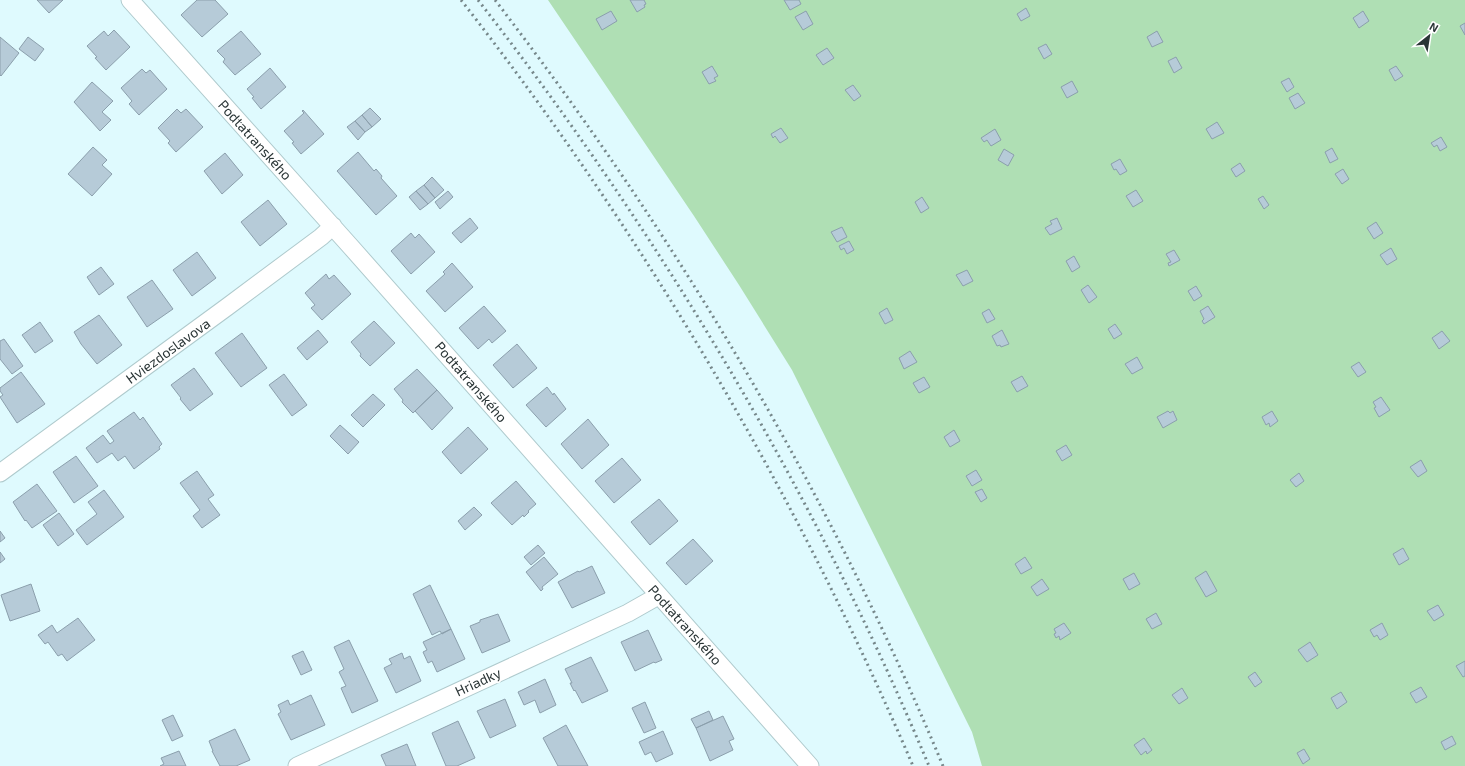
<svg xmlns="http://www.w3.org/2000/svg" width="1465" height="766" viewBox="0 0 1465 766" font-family="'Exo 2',sans-serif">
<style>
.green{fill:#afdfb4}
.building{fill:#b6cbd8;stroke:#8b9fac}
.lines{fill:none;stroke-linecap:round;stroke-linejoin:round}
.minor-casing{stroke:#afcacd;stroke-width:19}
.minor{stroke:#fff;stroke-width:17}
.rail{stroke:#76878a;stroke-width:3;stroke-dasharray:2 4;stroke-linecap:butt}
.labels{text-anchor:middle;stroke-width:3.5;stroke-linejoin:round;paint-order:stroke}
.street-label{font-size:14px;fill:#2a3536;stroke:#fff}
</style>
<rect width="100%" height="100%" fill="#dffafe"/>
<path class="green" d="M548,0H1465V766H982L972,732L792,370L739,285L694,216Z"/>
<path class="building" d="M37,0H63L49,13Z
M197,0H215L228,14L202,37L181,15Z
M630,0H644L646,4L644,5L645,7L637,12Z
M784,0H799L801,4L790,10Z
M1026,8L1030,16L1021,21L1017,14Z
M611,11L617,21L602,30L596,19Z
M806,11L813,24L803,30L795,17Z
M1363,11L1369,21L1359,28L1353,18Z
M1465,23V35L1460,26Z
M114,30L130,47L106,70L95,58L97,57L87,46L104,31L108,36Z
M241,31L261,54L235,75L223,62L225,59L217,51Z
M1157,31L1163,42L1152,47L1147,37Z
M0,37L19,53L1,76L0,75Z
M28,37L44,49L35,61L19,49Z
M1046,44L1052,54L1044,59L1038,48Z
M827,48L834,58L823,65L816,55Z
M1176,57L1182,68L1174,73L1168,61Z
M712,66L718,76L714,78L716,81L709,84L702,72Z
M1396,66L1403,76L1395,81L1389,70Z
M270,68L286,87L261,109L252,98L254,97L247,89Z
M142,69L146,73L150,70L167,89L139,115L129,104L132,101L121,88Z
M1289,78L1294,87L1287,92L1281,82Z
M1072,81L1078,92L1067,98L1061,87Z
M92,82L113,101L102,112L111,120L100,131L74,102Z
M853,85L861,96L854,101L845,90Z
M1298,93L1305,103L1295,109L1289,98Z
M370,108L381,119L372,127L362,115Z
M177,109L181,113L186,109L203,127L176,152L168,143L170,141L158,128Z
M303,110L324,134L301,154L292,143L294,142L284,131L304,113L302,111Z
M362,115L372,127L365,132L355,121Z
M355,121L365,132L358,140L347,127Z
M1217,122L1224,133L1212,139L1206,129Z
M781,128L788,138L780,143L775,136L773,138L771,134Z
M995,129L1001,140L991,146L987,140L984,142L981,138Z
M1441,137L1447,147L1440,151L1437,145L1434,147L1431,143Z
M93,147L107,160L102,165L112,174L92,196L68,174Z
M1332,148L1338,159L1330,163L1325,152Z
M1004,149L1014,155L1008,166L998,160Z
M358,152L374,171L376,169L382,176L381,178L397,196L376,215L337,171Z
M225,153L243,175L222,194L204,171Z
M1120,159L1127,171L1120,175L1116,169L1114,170L1111,164Z
M1240,163L1245,171L1236,177L1231,169Z
M1343,169L1349,179L1342,184L1335,174Z
M432,177L444,190L435,198L424,185Z
M424,185L435,198L428,204L416,191Z
M1136,190L1143,201L1133,207L1126,196Z
M416,191L428,204L420,210L409,197Z
M448,191L453,197L440,209L435,202Z
M1263,196L1269,205L1264,209L1258,199Z
M922,197L929,208L921,213L915,202Z
M268,200L287,224L260,246L241,222Z
M470,218L478,228L461,243L452,233Z
M1057,218L1062,229L1050,235L1045,228L1052,224L1050,221Z
M1376,222L1383,233L1374,239L1367,228Z
M842,227L847,237L837,242L831,232Z
M411,233L415,238L419,234L435,252L411,274L391,251Z
M849,241L854,250L847,254L844,248L841,250L839,246Z
M1391,248L1397,259L1387,265L1380,255Z
M1174,250L1180,260L1169,266L1168,263L1171,262L1166,254Z
M197,252L216,278L192,296L173,270Z
M1074,256L1080,267L1072,272L1066,261Z
M452,263L473,287L445,312L426,291L445,274L443,272Z
M101,267L114,284L99,295L87,277Z
M967,270L973,281L963,286L956,275Z
M326,274L329,279L334,275L351,294L322,320L311,308L315,305L305,293Z
M152,280L173,309L147,327L127,297Z
M1088,285L1097,297L1089,303L1081,290Z
M1196,286L1202,296L1194,301L1188,291Z
M484,306L506,331L492,343L489,339L478,349L459,328Z
M1208,306L1215,317L1204,324L1202,321L1204,319L1200,311Z
M887,308L893,320L885,324L879,313Z
M989,309L995,319L987,323L982,313Z
M99,315L122,345L97,364L81,344L74,332Z
M374,321L395,343L370,366L360,356L361,354L351,342Z
M40,322L53,341L35,353L22,335Z
M1115,324L1122,334L1114,339L1108,329Z
M318,330L328,342L307,360L297,348Z
M1002,330L1009,344L1001,347L1000,345L997,346L992,336Z
M1442,331L1450,341L1439,349L1432,338Z
M242,333L267,368L241,387L215,353Z
M4,339L23,366L12,374L0,359V341Z
M517,344L537,368L513,388L493,365Z
M910,351L917,362L904,369L899,358Z
M1137,357L1143,368L1132,374L1125,364Z
M1359,362L1366,372L1358,377L1351,367Z
M194,368L213,394L190,411L180,399L181,398L171,385Z
M417,369L437,390L413,413L402,402L403,400L394,389Z
M21,372L45,404L17,423L0,397L3,395L0,391V388Z
M284,374L307,405L292,416L269,385Z
M1022,376L1028,386L1017,392L1011,382Z
M924,377L930,387L919,393L913,383Z
M547,387L553,395L554,393L566,409L546,427L526,405Z
M437,390L453,408L432,430L415,411Z
M373,394L385,405L363,427L351,415Z
M1381,397L1390,410L1379,417L1374,408L1376,407L1373,402Z
M1168,411L1170,413L1173,411L1177,420L1163,428L1157,417Z
M1272,411L1278,421L1270,427L1269,423L1266,425L1262,417Z
M134,412L140,420L143,417L162,444L159,447L160,449L134,469L125,456L118,461L112,453L97,463L86,448L103,435L110,444L114,441L107,431Z
M588,419L609,445L582,469L561,444Z
M340,425L359,442L348,454L330,436Z
M468,427L488,449L461,474L442,452Z
M954,430L960,441L950,447L944,437Z
M1066,445L1072,455L1062,461L1056,451Z
M76,456L98,486L74,503L53,472Z
M622,458L641,480L614,503L595,481Z
M1421,460L1427,471L1418,477L1410,467Z
M976,470L982,480L972,486L966,476Z
M197,471L214,495L208,499L220,515L202,528L193,516L200,510L180,483Z
M1299,473L1304,481L1296,487L1290,480Z
M516,481L536,504L528,511L529,512L524,517L523,515L512,525L491,503Z
M37,484L57,511L32,528L26,520L25,521L13,502Z
M982,489L987,498L981,502L975,492Z
M104,490L124,517L87,545L76,530L97,514L88,502Z
M659,499L678,521L650,545L631,522Z
M474,507L482,515L465,530L458,521Z
M59,513L74,534L58,546L43,525Z
M0,531L5,538L0,542Z
M693,539L713,561L686,585L666,563Z
M538,545L545,553L531,565L524,557Z
M1403,548L1409,559L1399,565L1393,554Z
M0,552L5,559L0,563Z
M544,557L558,574L542,587L543,589L541,591L526,572Z
M1025,557L1032,568L1021,574L1015,564Z
M592,566L605,593L572,608L558,582L578,571L579,572Z
M1206,571L1217,591L1206,597L1195,578Z
M1134,573L1140,584L1129,590L1123,579Z
M1042,579L1049,589L1037,596L1031,587Z
M31,584L40,611L10,621L1,595Z
M430,585L451,629L442,634L440,631L432,635L413,594Z
M1438,605L1444,615L1434,621L1427,611Z
M1156,613L1162,624L1152,629L1146,619Z
M498,614L510,641L482,653L470,626L480,622V620Z
M78,618L95,640L67,661L62,654L58,656L48,642L45,644L38,635L52,625L57,633Z
M1064,623L1071,633L1060,640L1059,636L1056,638L1054,634L1056,633L1054,629Z
M1382,623L1388,635L1380,640L1377,635L1374,637L1370,630Z
M451,629L465,659L437,672L432,661L428,663L423,652L427,650L423,642Z
M648,630L662,660L655,663L654,662L635,671L621,642Z
M349,640L378,701L352,713L341,688L346,686L339,672L344,669L334,647Z
M1310,642L1318,655L1307,662L1298,650Z
M303,651L312,670L301,675L292,656Z
M402,653L404,659L410,656L421,681L396,693L384,668L392,664L389,659Z
M591,657L608,691L582,703L575,690L574,691L570,683H572L565,669Z
M1465,661V676L1463,677L1456,666Z
M1255,672L1262,682L1255,687L1248,677Z
M545,679L556,705L540,713L535,700L524,705L518,692Z
M1421,687L1427,697L1416,703L1410,693Z
M1182,688L1188,698L1179,704L1172,695Z
M1341,692L1347,702L1337,709L1331,698Z
M311,695L325,725L291,740L278,714L281,712L278,705L288,700L290,705Z
M505,699L516,726L490,738L477,711Z
M645,702L656,728L644,733L632,708Z
M709,711L713,720L696,728L691,719Z
M173,715L183,736L172,741L162,720Z
M723,716L734,739L729,741L733,750L710,761L696,728Z
M458,721L475,758L457,766H446L432,733Z
M566,725L588,766H558L543,738Z
M235,729L250,760L236,766H220L212,751H213L209,741Z
M663,731L673,754L656,762L651,752L645,755L639,742Z
M1452,736L1456,744L1445,750L1441,742Z
M1144,738L1152,750L1147,754L1146,751L1141,755L1134,745Z
M407,744L416,766H386L381,755Z
M1304,749L1310,759L1303,764L1297,753Z
M179,751L186,766H160L164,764L161,758Z"/>
<g class="lines">
<g class="minor-casing">
<path id="minor" d="M130,0L351,247L810,766
M0,473L227,307L321,237L333,226
M297,766L628,613L658,596"/>
</g>
<use href="#minor" class="minor"/>
<path class="rail" d="M461,0C644,234 796,493 913,766
M478,0C660,234 814,492 929,766
M495,0C676,235 829,492 943,766"/>
</g>
<g class="labels">
<g class="street-label">
<text transform="translate(255 140) rotate(48)" y="5">Podtatranského</text>
<text transform="translate(168 351) rotate(-36)" y="5">Hviezdoslavova</text>
<text transform="translate(471 382) rotate(49)" y="5">Podtatranského</text>
<text transform="translate(685 625) rotate(48)" y="5">Podtatranského</text>
<text transform="translate(478 682) rotate(-25)" y="5">Hriadky</text>
</g>
</g>
<g transform="translate(1429 36) rotate(30)" stroke="#ffffff" stroke-width="3" paint-order="stroke">
<path d="M0-3L7 15L0 10L-7 15Z" fill="#2a3536"/>
<text y="-6" font-size="11" font-weight="bold" text-anchor="middle" fill="#2a3536">N</text>
</g>
</svg>
